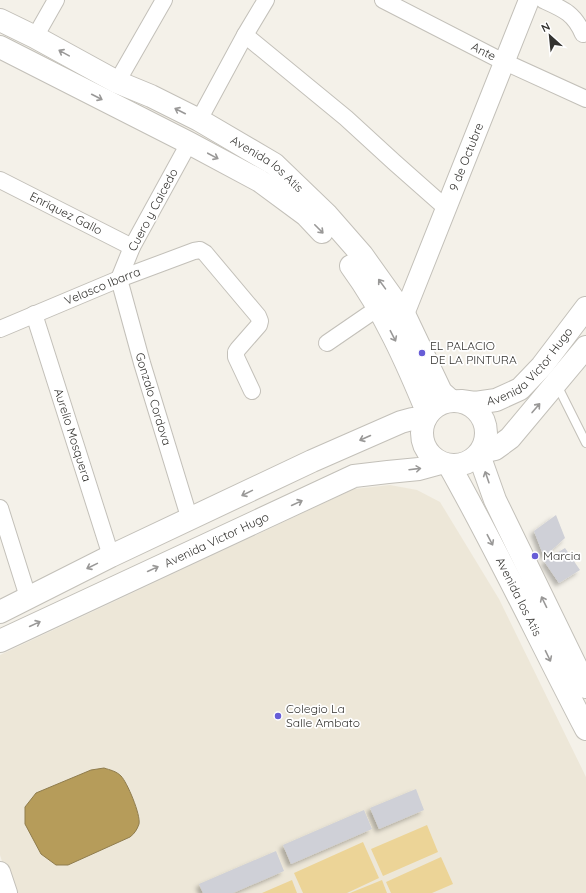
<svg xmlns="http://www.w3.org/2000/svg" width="586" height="893" viewBox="0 0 586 893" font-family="Quicksand,sans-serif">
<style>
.built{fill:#ede7d8}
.green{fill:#ecd497}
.water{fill:#b69c5a;stroke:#8f7c4d}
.building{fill:#cfd0d7;filter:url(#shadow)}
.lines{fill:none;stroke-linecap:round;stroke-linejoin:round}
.service-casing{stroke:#c3c0b9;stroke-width:10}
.minor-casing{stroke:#c3c0b9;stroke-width:18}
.tertiary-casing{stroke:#c3c0b9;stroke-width:22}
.secondary-casing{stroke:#c3c0b9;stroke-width:24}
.primary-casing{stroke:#c3c0b9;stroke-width:24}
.service{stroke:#fff;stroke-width:8}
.minor{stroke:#fff;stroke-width:16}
.tertiary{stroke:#fff;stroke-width:20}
.secondary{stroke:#fff;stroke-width:22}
.primary{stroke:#fff;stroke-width:22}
.oneway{stroke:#999897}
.poi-dot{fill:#675dd7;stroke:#fff;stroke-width:1.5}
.labels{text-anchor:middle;stroke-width:3.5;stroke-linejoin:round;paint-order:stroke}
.street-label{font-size:12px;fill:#33322f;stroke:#fff}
.poi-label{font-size:12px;fill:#33322f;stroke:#fff;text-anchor:start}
</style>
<defs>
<filter id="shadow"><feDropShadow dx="-3.5" dy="3.5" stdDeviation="2" flood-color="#0004"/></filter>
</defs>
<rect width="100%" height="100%" fill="#f4f1e9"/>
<path class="built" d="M390,485L417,490L440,502L499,599L586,777V893H12L0,855V655L354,489Z"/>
<path class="green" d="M427,825L438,852L383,876L371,849Z
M363,842L379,878L347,893H303L294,873Z
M441,857L453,884L432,893H391L386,882Z
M292,880L297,893H262Z
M382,880L387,893H350Z"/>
<path class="water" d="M104,768C110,770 116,771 121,776C127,782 141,815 139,824C137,830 134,834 130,837L68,865H56L41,854L25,824V807L36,793L91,770Z"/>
<path class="building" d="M556,515L565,538L544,557L534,531Z
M565,548L580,570L559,583L544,561Z
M416,789L424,810L379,829L370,808Z
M364,810L372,829L291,864L283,845Z
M276,851L284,871L233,893H203L199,884Z"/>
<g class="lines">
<g class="service-casing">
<path id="service" d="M557,385L586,443"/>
</g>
<g class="minor-casing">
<g id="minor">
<path id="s1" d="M383,0L496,58L586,99"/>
<path d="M543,0C563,9 574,13 583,34"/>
<path d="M245,35L346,118L394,162L446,208"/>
<path d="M35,37L56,0"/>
<path d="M117,82L164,0"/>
<path d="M199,120L245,35L266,0"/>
<path id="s2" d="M189,143L132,247L119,279L142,363L190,520"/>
<path id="s3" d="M0,180L132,247"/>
<path id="s4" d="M34,314L111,556"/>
<path id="s5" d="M0,329L119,279L194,251L200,250L205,253L258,316L260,321L259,325L238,349L236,352V357L252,391"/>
<path d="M327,343L378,308"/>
<path d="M0,508L28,597"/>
</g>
</g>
<g class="tertiary-casing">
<g id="tertiary">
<path id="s6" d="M404,314L529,0"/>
<path d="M0,872L7,893"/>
</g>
</g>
<g class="secondary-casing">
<g id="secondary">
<path id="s7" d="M0,20L35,37L117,82L151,96L199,120L274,164L327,215L362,255L404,314L441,392L451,401"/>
<path d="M0,47L189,143L260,181L306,215L322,232"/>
<path d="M351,266C384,311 407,363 428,414"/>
<path d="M479,455L495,500L586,687"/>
<path id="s8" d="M449,465C498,552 540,641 586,729"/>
</g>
</g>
<g class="primary-casing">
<g id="primary">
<circle cx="454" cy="433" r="32"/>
<path id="s9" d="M461,401L475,403L496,400L520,389L542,366L586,308"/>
<path d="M481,452L495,449L510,438L586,347"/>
<path d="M0,612L111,556L312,461L401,422L412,419H425"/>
<path id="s10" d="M0,641L354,476L388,472L419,469L441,463"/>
</g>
</g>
<use href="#service" class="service"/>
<use href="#minor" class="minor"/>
<use href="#tertiary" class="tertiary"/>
<use href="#secondary" class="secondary"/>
<use href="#primary" class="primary"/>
</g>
<defs><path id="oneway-shaft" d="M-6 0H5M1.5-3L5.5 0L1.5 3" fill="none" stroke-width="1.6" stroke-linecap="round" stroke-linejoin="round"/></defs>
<g class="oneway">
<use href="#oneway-shaft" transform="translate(64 53) rotate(-151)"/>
<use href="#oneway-shaft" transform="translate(97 97) rotate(27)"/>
<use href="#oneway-shaft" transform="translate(180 111) rotate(-153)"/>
<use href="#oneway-shaft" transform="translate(213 156) rotate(28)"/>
<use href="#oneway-shaft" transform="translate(319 229) rotate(45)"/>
<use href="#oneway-shaft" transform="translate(382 284) rotate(-126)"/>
<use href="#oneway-shaft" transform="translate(393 336) rotate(63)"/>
<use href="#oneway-shaft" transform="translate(536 408) rotate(-49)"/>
<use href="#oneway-shaft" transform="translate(365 438) rotate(156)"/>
<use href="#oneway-shaft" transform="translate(415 469) rotate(-7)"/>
<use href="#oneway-shaft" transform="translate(487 477) rotate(-109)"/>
<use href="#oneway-shaft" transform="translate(247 493) rotate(154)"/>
<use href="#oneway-shaft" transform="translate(297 503) rotate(-25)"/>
<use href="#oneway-shaft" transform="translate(490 540) rotate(62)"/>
<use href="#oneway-shaft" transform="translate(92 566) rotate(154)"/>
<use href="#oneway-shaft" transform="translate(153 569) rotate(-25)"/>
<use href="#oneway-shaft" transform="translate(544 602) rotate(-116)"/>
<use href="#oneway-shaft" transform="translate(35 624) rotate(-25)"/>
<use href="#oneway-shaft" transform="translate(548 656) rotate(64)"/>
</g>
<g class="poi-dot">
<circle cx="422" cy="353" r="4"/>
<circle cx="535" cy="556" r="4"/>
<circle cx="278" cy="716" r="4"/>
</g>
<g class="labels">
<g class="street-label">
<text dy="4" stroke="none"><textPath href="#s1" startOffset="113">Ante</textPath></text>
<text dy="4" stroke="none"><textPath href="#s6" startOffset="169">9 de Octubre</textPath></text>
<text dy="4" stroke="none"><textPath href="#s7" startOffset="304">Avenida los Atis</textPath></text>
<text transform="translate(153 210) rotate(-62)" y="4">Cuero y Caicedo</text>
<text dy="4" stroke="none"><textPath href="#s3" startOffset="74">Enriquez Gallo</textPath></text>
<text dy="4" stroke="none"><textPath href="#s5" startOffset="111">Velasco Ibarra</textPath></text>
<text dy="4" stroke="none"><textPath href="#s9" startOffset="83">Avenida Victor Hugo</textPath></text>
<text dy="4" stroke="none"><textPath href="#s2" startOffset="278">Gonzalo Cordova</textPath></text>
<text dy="4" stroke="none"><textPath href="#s4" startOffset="127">Aurelio Mosquera</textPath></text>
<text dy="4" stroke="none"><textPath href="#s10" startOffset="239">Avenida Victor Hugo</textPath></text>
<text dy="4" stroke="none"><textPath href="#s8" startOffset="149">Avenida los Atis</textPath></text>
</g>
<g class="poi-label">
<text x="430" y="350">EL PALACIO<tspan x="430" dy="14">DE LA PINTURA</tspan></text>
<text x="543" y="560">Marcia</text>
<text x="286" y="713">Colegio La<tspan x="286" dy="14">Salle Ambato</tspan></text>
</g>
</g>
<g transform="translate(550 36) rotate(333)" stroke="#ffffff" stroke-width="3" paint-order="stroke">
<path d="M0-3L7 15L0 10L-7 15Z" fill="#33322f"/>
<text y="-6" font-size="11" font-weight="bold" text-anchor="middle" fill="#33322f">N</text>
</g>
</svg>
